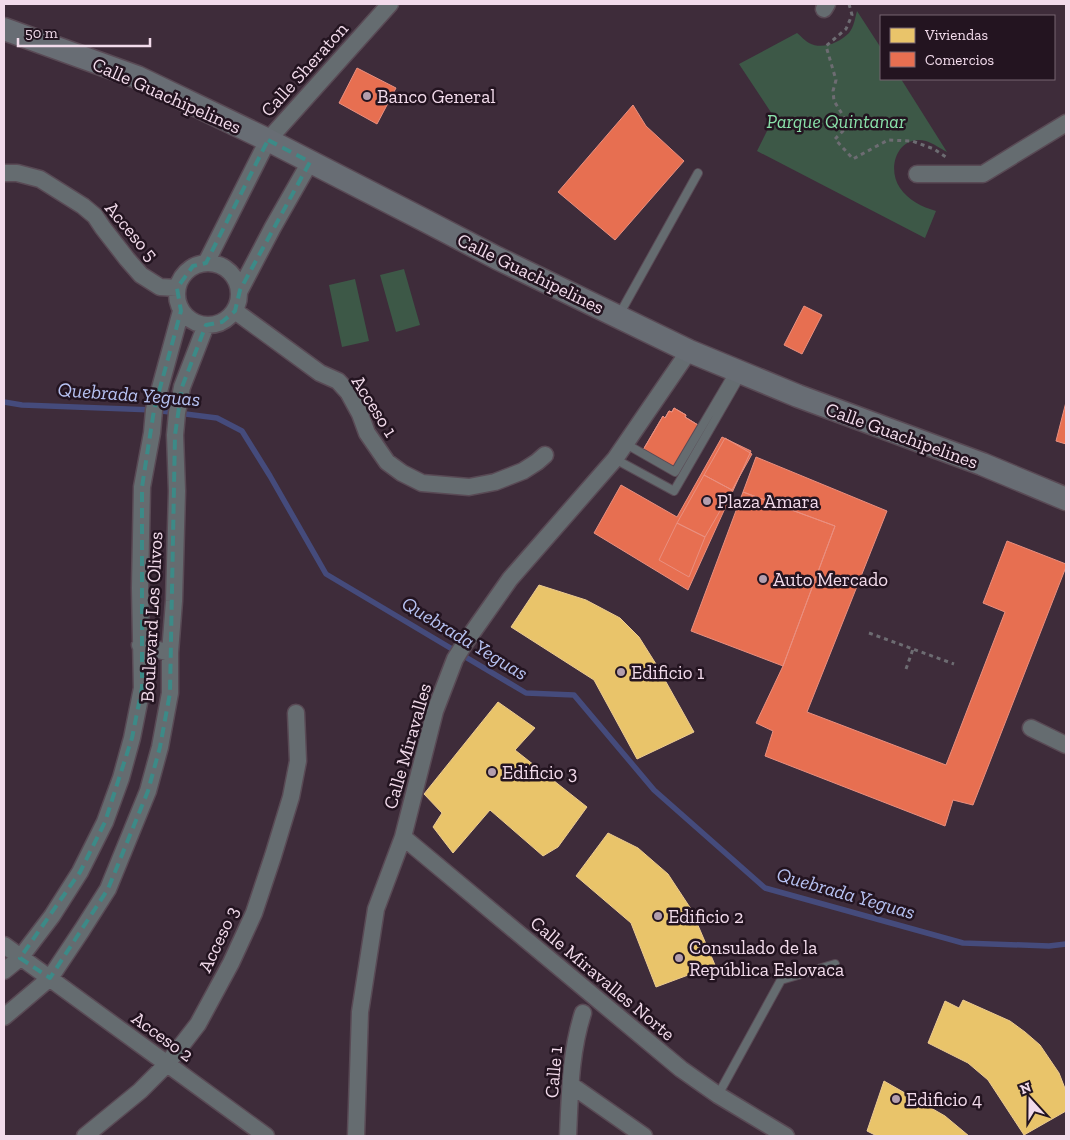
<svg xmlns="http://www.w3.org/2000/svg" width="1070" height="1140" viewBox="0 0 1070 1140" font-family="'Zilla Slab',serif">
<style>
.green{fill:#3d5847}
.homes{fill:#e9c46a;stroke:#eccb91}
.shops{fill:#e76f51;stroke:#ea8f7f}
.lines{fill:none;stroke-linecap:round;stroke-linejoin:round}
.stream{stroke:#454b7c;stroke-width:5.5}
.lane-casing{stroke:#594a55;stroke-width:10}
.street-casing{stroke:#594a55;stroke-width:19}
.secondary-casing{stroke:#594a55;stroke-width:25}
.path{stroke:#6d6c72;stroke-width:3;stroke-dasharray:4 4;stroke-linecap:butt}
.lane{stroke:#656c70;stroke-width:8}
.street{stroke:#656c70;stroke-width:16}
.secondary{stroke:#686d74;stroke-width:22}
.marked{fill:none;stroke:#3c8a87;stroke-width:4;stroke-dasharray:10 6;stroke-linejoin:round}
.poi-dot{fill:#b39ead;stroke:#231420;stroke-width:2}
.labels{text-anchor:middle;stroke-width:5;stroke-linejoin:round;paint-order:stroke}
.street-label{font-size:19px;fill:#f2dbeb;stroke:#231420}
.poi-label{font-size:19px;fill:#f2dbeb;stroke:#231420;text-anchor:start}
.park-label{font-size:19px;font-style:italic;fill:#8ae1aa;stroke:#231420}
.water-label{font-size:20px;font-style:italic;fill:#b6c1f1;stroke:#231420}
</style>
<rect width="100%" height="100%" fill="#3e2c3a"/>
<path class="green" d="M857,11L881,48V79H901L947,152C941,149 933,143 926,141C898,134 886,168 900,188C908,200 922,207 936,211L925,238L757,151L774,117L739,64L797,33C801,36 805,41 809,43C822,50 839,43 849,33C854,27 855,18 857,11Z
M404,269L420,325L396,332L380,275Z
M355,279L369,341L342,347L329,285Z"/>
<path class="homes" d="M539,585L586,600L620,618L639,637L656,664L694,732L637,759L594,680L511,627Z
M498,702L535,728L515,750L587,807L558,847L543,856L490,810L453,853L433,827L442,813L424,794Z
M608,833L638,848L668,874L691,909L715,965L656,987L631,923L576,876Z
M963,1000L1010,1021L1025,1032L1040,1045L1059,1073L1066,1091V1111L1024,1135L988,1080L968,1063L928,1043L945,1001L959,1008Z
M884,1081L945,1116L969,1136H877L867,1131Z"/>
<path class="shops" d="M357,68L396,88L377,124L339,103Z
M633,105L646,126L684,161L615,240L558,192Z
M804,306L822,315L802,354L784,345Z
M1066,402V444L1056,441Z
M674,408L686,415L685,417L698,425L673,468L643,450L663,416L665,418L669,411L672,412Z
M674,408L686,415L685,417L698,425L673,468L643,450L663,416L665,418L669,411L672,412Z
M722,437L751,451L688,590L594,533L621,485L677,517Z
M725,438L752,454L732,490L704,475Z
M756,457L887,511L807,712L946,765L1005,612L983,603L1007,541L1066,564V567L973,805L953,800L945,826L765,756L773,731L756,723L783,666L835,526L743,492Z
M704,475L732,490L705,537L677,523Z
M743,492L835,526L783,666L691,631Z
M677,523L705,537L689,577L659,560Z"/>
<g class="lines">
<path class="stream" d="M4,402L22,405L154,410L217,418L242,431L270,476L326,574L526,693L574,695L654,790L765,888L963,943L1049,946L1066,944"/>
<g class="lane-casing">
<path id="lane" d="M619,315L698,173
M626,444L675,472L734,372
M615,459L674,491L741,375
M718,1095L781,980L835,964"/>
</g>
<g class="street-casing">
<path id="street" d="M824,9L827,4
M4,173H17L40,179L83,206L95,216L103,228L127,259L141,275L160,287L177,288
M917,174H983L1066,123
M177 294a31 31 0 1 1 62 0a31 31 0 1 1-62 0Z
M206,263L268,140L390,4
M240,290L273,227L310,162
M235,311L320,373L338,381L348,392L360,414L367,433L387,462L402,473L422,483L469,487L495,482L523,471L537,462L545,455
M140,645L170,653
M1031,728L1066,745
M403,837L681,1069L718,1095L786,1136
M4,945L266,1136
M4,971L20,958L52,916L80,872L105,822L121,778L132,738L142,688L140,588L142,487L152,433L154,410L181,311
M4,1017L50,978L82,930L108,889L148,791L160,747L170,693V653L174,601L177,491L175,435L177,413L182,387L206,325
M571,1085L644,1136
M85,1136L140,1091L167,1064L198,1024L231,963L254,913L273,856L291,797L298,761L296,713
M356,1136L360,1012L376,909L403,837L435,711L455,659L465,643L510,579L615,459L689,351
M568,1136C570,1094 570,1053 583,1013"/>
</g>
<g class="secondary-casing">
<path id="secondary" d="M4,29L137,77L268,140L424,220L497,258L689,351L798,396L982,464L1066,499"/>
</g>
<path class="path" d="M849,4L852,15L846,29L826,46L836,80L833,91L834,101L844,117L847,127L835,139L853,159L888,140L912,141L934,149L946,157
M869,633L954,664
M906,669L913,649"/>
<use href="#lane" class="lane"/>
<use href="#street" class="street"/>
<use href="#secondary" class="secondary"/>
</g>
<path class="marked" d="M268,140L310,162L240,290L235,311L222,322L206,325L182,387L175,435L170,693L160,747L148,791L108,889L50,978L20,958L80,872L105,822L132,738L142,688V487L154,410L181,311L177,288L193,266L206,263Z"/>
<g class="poi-dot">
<circle cx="367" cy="96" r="5"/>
<circle cx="707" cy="501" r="5"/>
<circle cx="763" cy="579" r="5"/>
<circle cx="621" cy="672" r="5"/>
<circle cx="492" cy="772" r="5"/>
<circle cx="658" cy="916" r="5"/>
<circle cx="679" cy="958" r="5"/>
<circle cx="896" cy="1099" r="5"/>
</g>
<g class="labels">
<g class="street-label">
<text transform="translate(304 69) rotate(-48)" y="7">Calle Sheraton</text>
<text transform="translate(167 95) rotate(24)" y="7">Calle Guachipelines</text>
<text transform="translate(132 231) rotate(50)" y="7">Acceso 5</text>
<text transform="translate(531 273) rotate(26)" y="7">Calle Guachipelines</text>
<text transform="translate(375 406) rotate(58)" y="7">Acceso 1</text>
<text transform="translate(902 435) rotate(20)" y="7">Calle Guachipelines</text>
<text transform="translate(151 617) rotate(-87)" y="7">Boulevard Los Olivos</text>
<text transform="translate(407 746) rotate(-74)" y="7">Calle Miravalles</text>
<text transform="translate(218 939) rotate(-65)" y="7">Acceso 3</text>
<text transform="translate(603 978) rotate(40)" y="7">Calle Miravalles Norte</text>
<text transform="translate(163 1036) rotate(36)" y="7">Acceso 2</text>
<text transform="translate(553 1072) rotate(-85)" y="7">Calle 1</text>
</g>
<g class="poi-label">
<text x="377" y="103">Banco General</text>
<text x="717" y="508">Plaza Amara</text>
<text x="773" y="586">Auto Mercado</text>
<text x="631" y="679">Edificio 1</text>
<text x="502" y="779">Edificio 3</text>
<text x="668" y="923">Edificio 2</text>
<text x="689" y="954">Consulado de la<tspan x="689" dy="22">República Eslovaca</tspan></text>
<text x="906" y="1106">Edificio 4</text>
</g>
<g class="park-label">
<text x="836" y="128">Parque Quintanar</text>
</g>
<g class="water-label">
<text transform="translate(129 394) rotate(4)" y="7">Quebrada Yeguas</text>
<text transform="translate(465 638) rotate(31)" y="7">Quebrada Yeguas</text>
<text transform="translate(846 893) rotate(16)" y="7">Quebrada Yeguas</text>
</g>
</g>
<rect width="1070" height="1140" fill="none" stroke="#f2dbeb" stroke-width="10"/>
<rect x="880" y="15" width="175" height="65" fill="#231420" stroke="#766471"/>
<rect x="890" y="28" width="25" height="15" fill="#e9c46a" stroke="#766471"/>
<text x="925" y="40" font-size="15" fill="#f2dbeb">Viviendas</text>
<rect x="890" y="52" width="25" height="15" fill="#e76f51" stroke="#766471"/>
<text x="925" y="65" font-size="15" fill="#f2dbeb">Comercios</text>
<g transform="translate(1030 1100) rotate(339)" stroke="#231420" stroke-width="4" paint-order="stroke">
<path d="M0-4L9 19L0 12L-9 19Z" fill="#f2dbeb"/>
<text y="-8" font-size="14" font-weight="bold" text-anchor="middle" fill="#f2dbeb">N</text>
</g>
<path d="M18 38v8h132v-8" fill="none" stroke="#f2dbeb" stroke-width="2.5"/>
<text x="25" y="38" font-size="15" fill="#f2dbeb" stroke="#231420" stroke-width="4" paint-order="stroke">50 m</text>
</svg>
